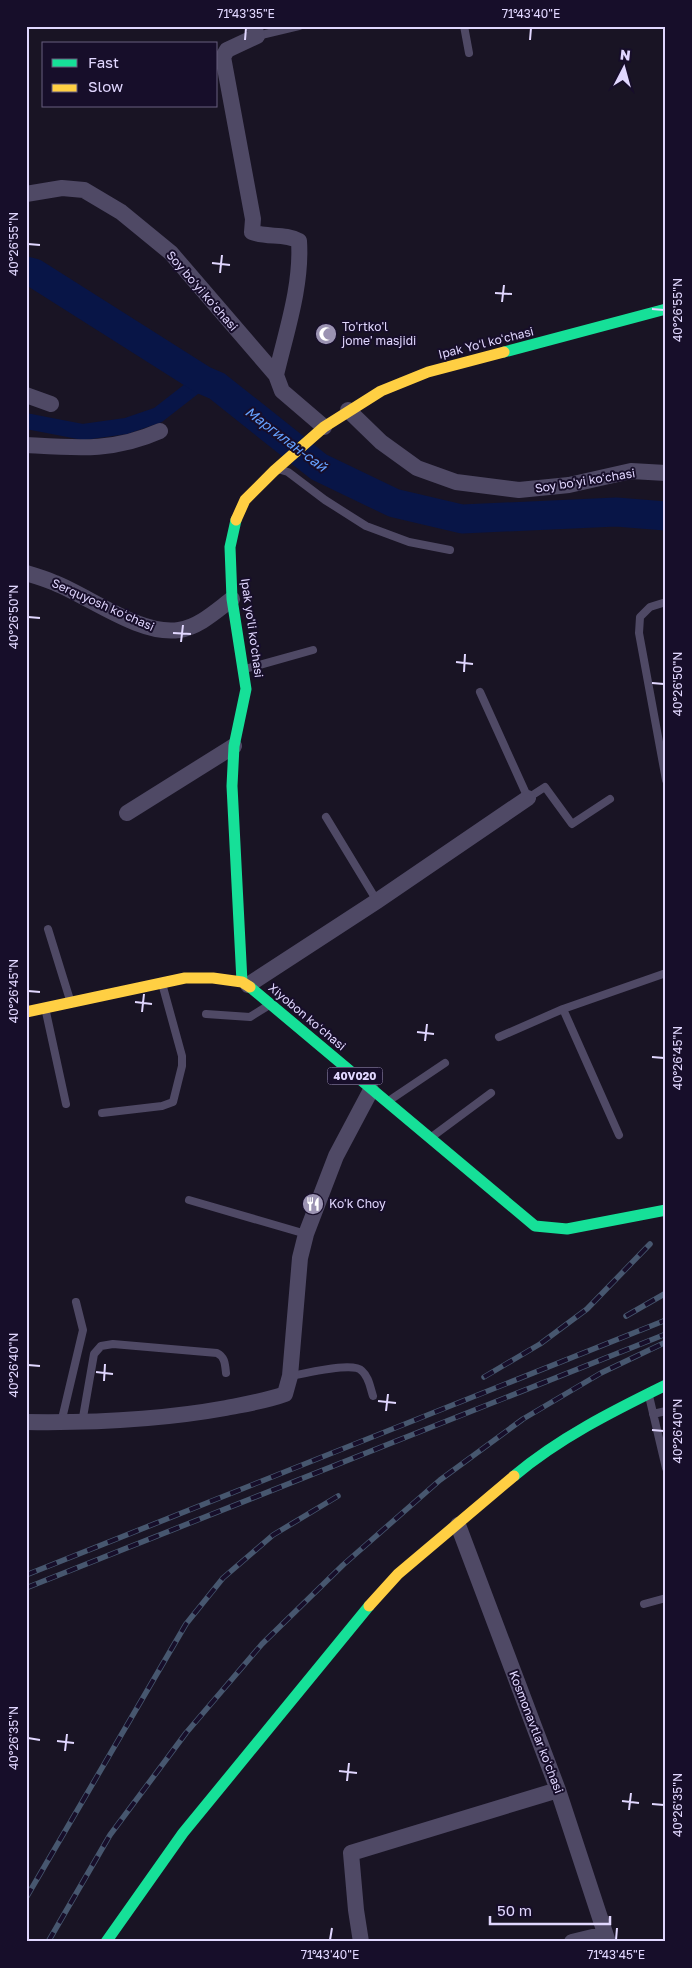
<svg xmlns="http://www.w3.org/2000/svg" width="692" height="1968" viewBox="0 0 692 1968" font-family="'Golos Text',sans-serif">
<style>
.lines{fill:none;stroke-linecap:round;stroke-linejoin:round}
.canal{stroke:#081547;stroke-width:16}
.river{stroke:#081547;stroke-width:29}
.lane{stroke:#4f4965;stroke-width:8}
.street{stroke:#4f4965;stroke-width:16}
.fast{stroke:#16e098;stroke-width:11}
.slow{stroke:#ffcf43;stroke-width:11}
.rail-casing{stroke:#47576f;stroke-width:5.5}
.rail{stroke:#170e2a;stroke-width:4;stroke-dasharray:11;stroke-linecap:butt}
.ticks{fill:none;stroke:#e1d7ff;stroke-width:2}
.labels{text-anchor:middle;stroke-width:4;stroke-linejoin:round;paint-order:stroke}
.shield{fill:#170e2a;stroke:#a49bbf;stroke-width:1}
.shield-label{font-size:11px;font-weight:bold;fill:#e1d7ff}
.street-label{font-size:12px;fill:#e1d7ff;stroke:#170e2a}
.poi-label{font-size:12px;fill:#e1d7ff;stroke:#170e2a;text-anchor:start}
.water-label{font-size:14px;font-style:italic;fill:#65a1ff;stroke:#170e2a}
.neatline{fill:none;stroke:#e1d7ff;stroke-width:2}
.ticks-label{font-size:12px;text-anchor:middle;fill:#e1d7ff}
</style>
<rect width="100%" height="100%" fill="#191424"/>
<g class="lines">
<path class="canal" d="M26,421L83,432L126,426L158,415L203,380"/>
<path class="river" d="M26,271L34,273L203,380L217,386L319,467L394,503L462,519L616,512L666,516"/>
<path class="lane" d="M464,26L469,53
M257,36L299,26
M281,470L288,472L325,500L366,526L409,542L450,550
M666,602L650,607L640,617L639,633L666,780
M245,669L313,650
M480,692L528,798L545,787L572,824L610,799
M326,817L377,901
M48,929L70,1000
M563,1009L619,1135
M46,1012L66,1104
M206,1014L250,1017L266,1007
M499,1037L563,1009L666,973
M390,1100L445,1063
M102,1113L162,1106L173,1102L182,1066V1056L163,987
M433,1136L491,1093
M189,1200L306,1234
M290,1376C305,1374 353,1361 362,1371C369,1377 370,1387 373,1396
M649,1396L666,1468
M653,1414L666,1411
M61,1423L83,1330L76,1302
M82,1423L94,1354L101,1346L113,1344L217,1353C225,1357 225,1364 226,1373
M644,1604L666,1598"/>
<path class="street" d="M254,26L257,36L227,50L223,57L253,219L252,232C267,238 285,233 299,241C302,286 286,332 276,375
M26,194L62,188L84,190L121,212L171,253L276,375L282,391L324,427
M26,395L51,404
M348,410L381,442L417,468L456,482L519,490L569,485L631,471L666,473
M26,445C76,448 113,452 160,431
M26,573C36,576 46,579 55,583C90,597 141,636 179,630C199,627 216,611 232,599
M127,813L234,746
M248,985L377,901L528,798
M26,1422C93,1423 160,1420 226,1408C246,1404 266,1401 285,1394L290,1376L300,1258L306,1234L336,1156L371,1090
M458,1525L558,1790L608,1942
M361,1942L356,1910L351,1853L558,1790
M572,1942L605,1934"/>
<path class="fast" d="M504,352L666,309
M236,520L230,547L232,599L246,689L234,746L232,786L242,982
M250,987L535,1226L567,1229L666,1210
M514,1476C559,1438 613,1411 666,1385
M106,1942L183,1833L369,1606"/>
<path class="slow" d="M236,520L245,500L274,471L324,427L381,391L428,372L504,352
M26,1012L185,978H213L242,982L250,987
M369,1606L398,1574L514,1476"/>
<g class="rail-casing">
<path id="rail" d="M626,1316L666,1293
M484,1377L540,1344L587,1309L650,1244
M26,1575L666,1320
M26,1588L666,1334
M26,1898L186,1624L223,1578L273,1535L338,1496
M48,1942L110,1835L186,1733L262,1644L343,1565L440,1480L523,1419L601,1373L666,1342"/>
</g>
<use href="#rail" class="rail"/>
</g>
<path class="ticks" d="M245,40L246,28M530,40L531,28M28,244L40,245M212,263L230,265M220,273L222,255M495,293L512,294M502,302L504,285M652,309L664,310M28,617L40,618M173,633L191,634M181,642L183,625M456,662L473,664M464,672L465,654M652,683L664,684M28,991L40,992M135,1002L152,1004M142,1012L144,994M417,1032L434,1034M425,1041L427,1024M652,1057L664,1058M28,1365L40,1366M96,1372L113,1374M104,1381L105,1364M378,1401L396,1403M386,1411L388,1394M652,1430L664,1431M28,1738L40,1740M57,1741L74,1743M65,1751L67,1734M339,1771L357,1773M347,1781L349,1763M622,1801L639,1803M652,1804L664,1805M629,1810L631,1793M330,1940L332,1928M616,1940L617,1928"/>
<defs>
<g id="mosque-disc" transform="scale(1.125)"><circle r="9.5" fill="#9b93b2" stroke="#170e2a"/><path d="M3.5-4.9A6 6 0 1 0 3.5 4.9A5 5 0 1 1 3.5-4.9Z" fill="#fff"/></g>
<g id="restaurant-disc" transform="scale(1.125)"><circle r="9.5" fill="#9b93b2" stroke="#170e2a"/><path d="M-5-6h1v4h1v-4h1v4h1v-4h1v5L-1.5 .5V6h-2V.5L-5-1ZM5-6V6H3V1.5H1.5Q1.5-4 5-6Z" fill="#fff"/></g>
</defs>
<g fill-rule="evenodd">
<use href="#mosque-disc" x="326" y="334"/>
<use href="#restaurant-disc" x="313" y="1204"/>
</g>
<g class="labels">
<rect class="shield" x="327.5" y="1067.5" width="55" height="17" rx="4"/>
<g class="shield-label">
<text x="355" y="1080">40V020</text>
</g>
<g class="street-label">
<text transform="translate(202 291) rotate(49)" y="4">Soy boʻyi koʻchasi</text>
<text transform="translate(486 343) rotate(-14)" y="4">Ipak Yoʻl koʻchasi</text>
<text transform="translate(585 481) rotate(-9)" y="4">Soy boʻyi koʻchasi</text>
<text transform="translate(103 605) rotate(24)" y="4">Serquyosh koʻchasi</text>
<text transform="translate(252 628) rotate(82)" y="4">Ipak yo'li ko'chasi</text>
<text transform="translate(307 1017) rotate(40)" y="4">Xiyobon koʻchasi</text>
<text transform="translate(536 1732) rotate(69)" y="4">Kosmonavtlar koʻchasi</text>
</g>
<g class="poi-label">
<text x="342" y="331">To'rtko'l<tspan x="342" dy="14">jome' masjidi</tspan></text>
<text x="329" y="1208">Ko'k Choy</text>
</g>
<g class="water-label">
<text transform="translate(286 439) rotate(37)" y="5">Маргилан-сай</text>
</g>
</g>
<rect width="692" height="1968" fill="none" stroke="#170e2a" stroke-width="55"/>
<rect x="42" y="42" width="175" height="65" fill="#170e2a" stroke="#685e7f"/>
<rect x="52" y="59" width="25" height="8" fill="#16e098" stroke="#685e7f"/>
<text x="88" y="68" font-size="15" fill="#e1d7ff">Fast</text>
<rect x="52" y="84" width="25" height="8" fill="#ffcf43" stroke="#685e7f"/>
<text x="88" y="92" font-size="15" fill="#e1d7ff">Slow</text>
<g transform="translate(624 68) rotate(6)" stroke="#170e2a" stroke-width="4" paint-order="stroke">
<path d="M0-4L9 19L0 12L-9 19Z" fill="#e1d7ff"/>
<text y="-8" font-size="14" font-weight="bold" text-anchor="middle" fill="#e1d7ff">N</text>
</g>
<path d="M490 1916v8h120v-8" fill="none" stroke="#e1d7ff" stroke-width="2.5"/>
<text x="497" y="1916" font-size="15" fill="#e1d7ff" stroke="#170e2a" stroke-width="4" paint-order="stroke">50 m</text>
<rect x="28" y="28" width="636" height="1912" class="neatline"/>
<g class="ticks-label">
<text x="246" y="18">71°43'35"E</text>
<text x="531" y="18">71°43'40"E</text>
<text transform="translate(14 244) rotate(-90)" y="4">40°26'55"N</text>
<text transform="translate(678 310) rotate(-90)" y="4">40°26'55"N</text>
<text transform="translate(14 617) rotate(-90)" y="4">40°26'50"N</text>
<text transform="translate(678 684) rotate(-90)" y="4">40°26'50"N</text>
<text transform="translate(14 991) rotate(-90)" y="4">40°26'45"N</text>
<text transform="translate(678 1058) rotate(-90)" y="4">40°26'45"N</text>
<text transform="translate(14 1365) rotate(-90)" y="4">40°26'40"N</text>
<text transform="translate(678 1431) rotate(-90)" y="4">40°26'40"N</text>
<text transform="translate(14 1738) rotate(-90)" y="4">40°26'35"N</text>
<text transform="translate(678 1805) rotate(-90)" y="4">40°26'35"N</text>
<text x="330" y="1959">71°43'40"E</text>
<text x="616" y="1959">71°43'45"E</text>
</g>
</svg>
